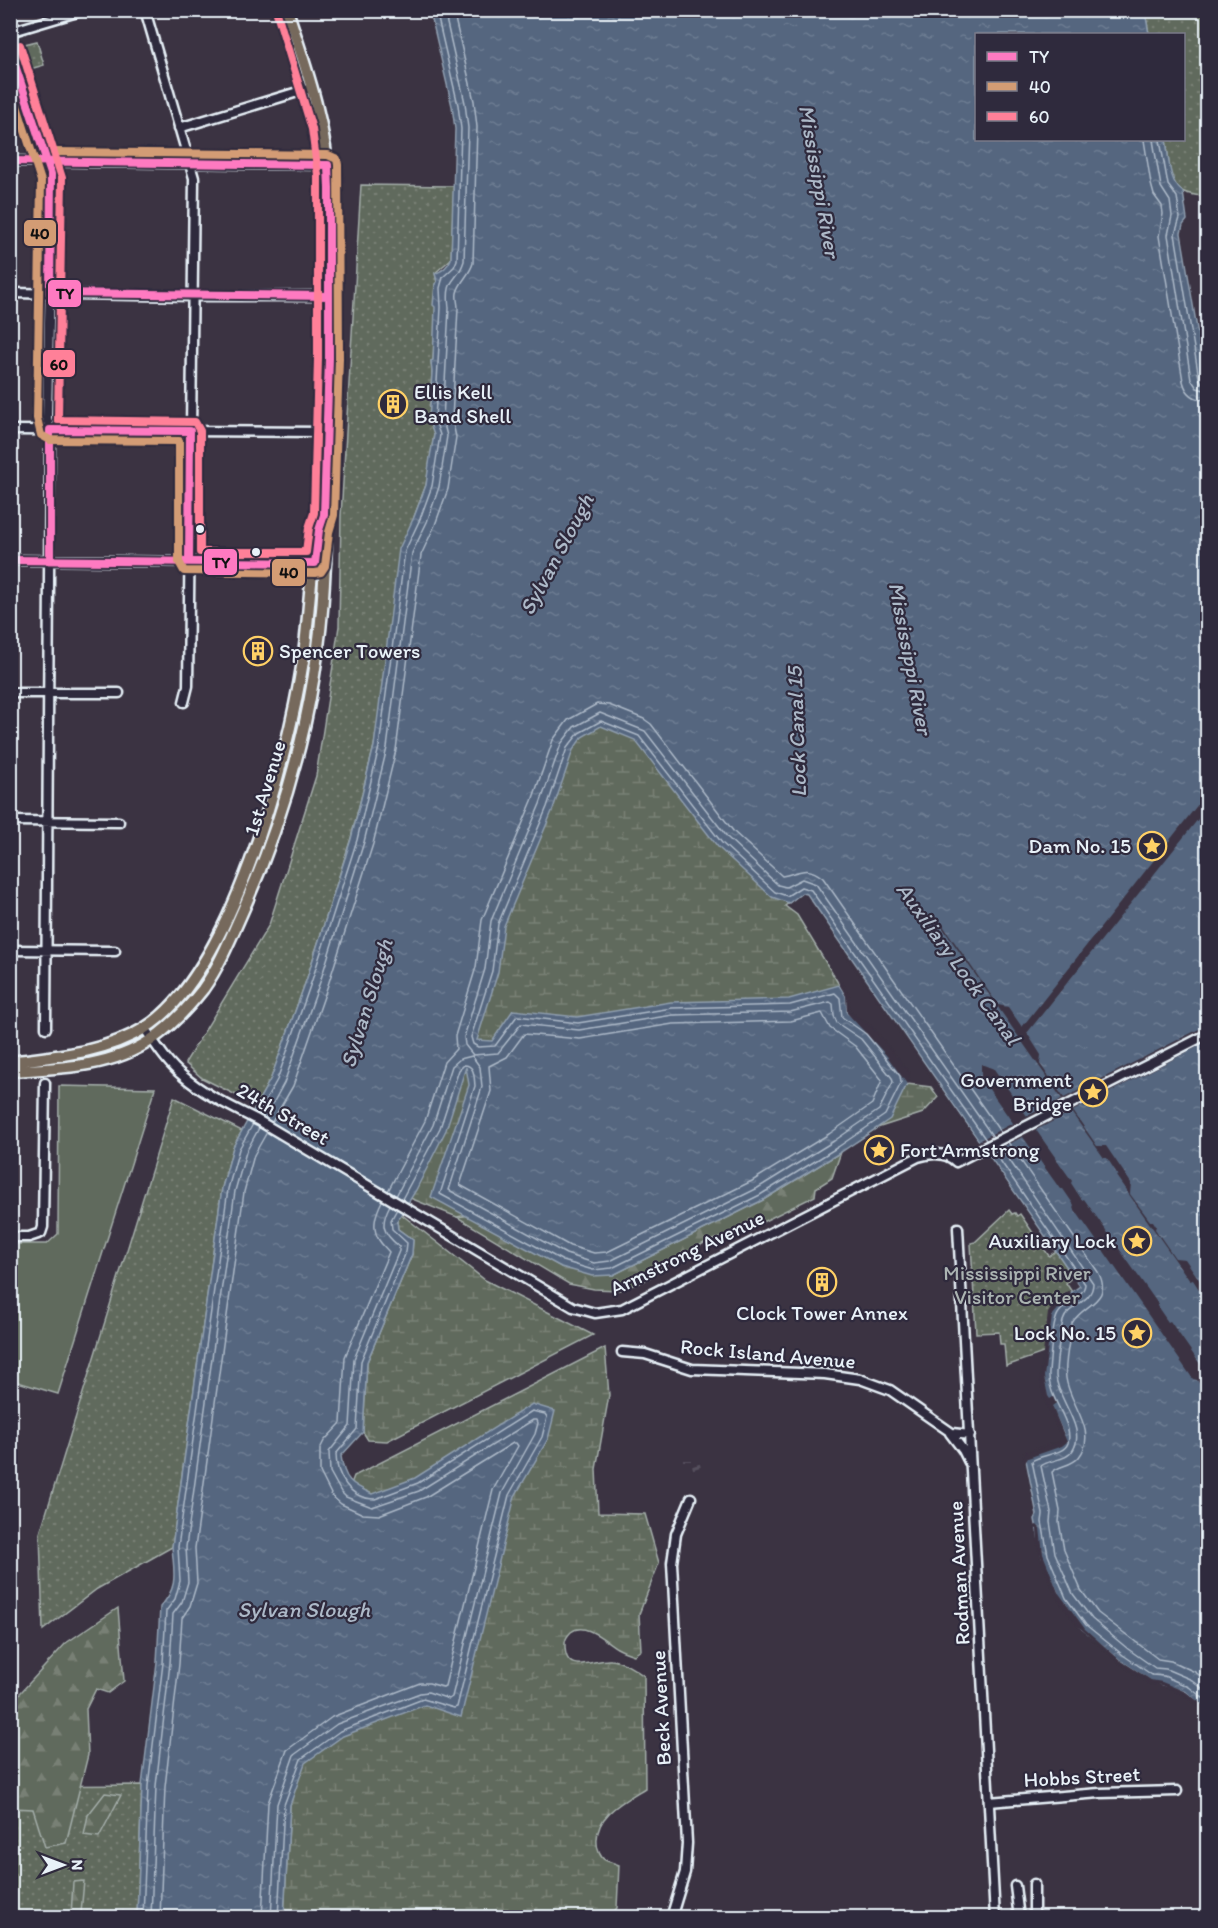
<svg xmlns="http://www.w3.org/2000/svg" width="1218" height="1928" viewBox="0 0 1218 1928" font-family="Itim,sans-serif">
<style>
.grass{fill:url(#grass-dots);stroke:#a4aeaa;stroke-width:1.5}
.forest{fill:url(#forest-firs);stroke:#a4aeaa;stroke-width:1.5}
.wetland{fill:url(#wetland-marsh);stroke:#a4aeaa;stroke-width:1.5}
.garden{fill:#616a5d;stroke:#a4aeaa;stroke-width:1.5}
.water{fill:url(#water-ripples);stroke:#8f9eaf;stroke-width:1.5}
.pier{fill:#3b3342}
.lines{fill:none;stroke-linecap:round;stroke-linejoin:round}
.shore{stroke:#adb9c8;stroke-width:1.5}
.minor-tunnel{stroke:#55505d;stroke-width:8;stroke-dasharray:8 4;stroke-linecap:butt}
.minor-casing{stroke:#e8f1f8;stroke-width:13}
.major-casing{stroke:#e8f1f8;stroke-width:15}
.minor{stroke:#2f2a3d;stroke-width:8}
.major{stroke:#76695c;stroke-width:10}
.bus-1-casing{stroke:#2f2a3d;stroke-width:12}
.bus-2-casing{stroke:#2f2a3d;stroke-width:12}
.bus-3-casing{stroke:#2f2a3d;stroke-width:12}
.bus-1{stroke:#fe7ac1;stroke-width:8}
.bus-2{stroke:#d39c74;stroke-width:8}
.bus-3{stroke:#ff8098;stroke-width:8}
.bus-dot{fill:#e8f1f8;stroke:#2f2a3d;stroke-width:2}
.labels{text-anchor:middle;stroke-width:4.5;stroke-linejoin:round;paint-order:stroke}
.poi-label{font-size:21px;fill:#e8f1f8;stroke:#2f2a3d;text-anchor:end}
.street-label{font-size:21px;fill:#e8f1f8;stroke:#2f2a3d}
.park-label{font-size:21px;fill:#abb4b2;stroke:#2f2a3d}
.water-label{font-size:22px;font-style:italic;fill:#adb9c8;stroke:#2f2a3d}
.line-badge{stroke:#2f2a3d;stroke-width:2}
.pale-badge-label{font-size:16px;text-anchor:middle;font-weight:bold;fill:#111}
</style>
<defs>
<pattern id="grass-dots" width="8" height="8" patternUnits="userSpaceOnUse" patternTransform="scale(1.5)"><rect width="8" height="8" fill="#616a5d"/><path d="M2 2h.1M6 6h.1" fill="none" stroke="#788075" stroke-width="1.8" stroke-linecap="round"/></pattern>
<pattern id="forest-firs" width="22" height="20" patternUnits="userSpaceOnUse" patternTransform="scale(1.5)"><rect width="22" height="20" fill="#616a5d"/><path d="M5 1l3.5 6h-7zM16 11l3.5 6h-7z" fill="#788075"/></pattern>
<pattern id="wetland-marsh" width="20" height="14" patternUnits="userSpaceOnUse" patternTransform="scale(1.5)"><rect width="20" height="14" fill="#616a5d"/><path d="M1 5h8M5 5V1M11 12h8M15 12V8" fill="none" stroke="#788075"/></pattern>
<pattern id="water-ripples" width="26" height="14" patternUnits="userSpaceOnUse" patternTransform="scale(1.5)"><rect width="26" height="14" fill="#54667f"/><path d="M2 4q2-2 4 0t4 0M15 11q2-2 4 0t4 0" fill="none" stroke="#6d7c92"/></pattern>
</defs>
<rect width="100%" height="100%" fill="#3b3342"/>
<filter id="ink" filterUnits="userSpaceOnUse"><feTurbulence type="fractalNoise" baseFrequency=".0167" numOctaves="2"/><feDisplacementMap in="SourceGraphic" scale="12" xChannelSelector="R" yChannelSelector="G"/><feConvolveMatrix kernelMatrix="1 2 1 2 8 2 1 2 1" color-interpolation-filters="sRGB"/></filter>
<g filter="url(#ink)">
<path class="grass" d="M1145,11H1207V196C1164,195 1172,175 1166,140H1184V34H1149Z
M37,41L44,65L30,69L24,44Z
M361,185L454,186L451,259L435,273L437,282L435,284L434,304L436,307L433,361H431L432,372L429,421L434,434L426,485L414,517L374,746L351,838L307,978L271,1078L256,1105L202,1078L185,1063L269,925L316,776L339,626L341,516Z
M174,1097L242,1131L233,1147L222,1188L172,1547L97,1589L43,1630L40,1533Z
M1009,1210L1012,1214L1015,1213L1017,1216L1020,1214L1049,1256L1056,1251L1073,1276L1066,1283L1072,1292L1059,1301L1046,1352L1006,1366L1004,1344H1000L999,1332L976,1333L971,1243L975,1242Z
M142,1785L137,1917H11L10,1786Z"/>
<path class="forest" d="M841,1152L832,1178L816,1188L815,1196L742,1232L706,1242L680,1256L644,1281L619,1290L594,1289L569,1284L457,1217L468,1215L561,1267L613,1275L763,1200Z
M118,1608L124,1681L108,1693L96,1689L86,1709L88,1755L66,1843L45,1847L33,1809L13,1808L11,1837V1703L66,1643Z
M105,1793L121,1795L99,1837L84,1835L88,1815Z
M84,1881L81,1913L71,1916L73,1882Z"/>
<path class="wetland" d="M608,692L800,894L785,906L797,915L846,996L468,1215L457,1217L410,1198L545,787Z
M907,1084L931,1087L938,1097L923,1113L877,1128L856,1142Z
M401,1214L485,1280L593,1335L387,1441L368,1440L363,1432L367,1362L412,1254L413,1240L398,1229L397,1221Z
M605,1348L609,1395L596,1469L598,1513L645,1514L659,1563L639,1614L641,1650L634,1655C628,1653 622,1651 617,1648C605,1641 585,1621 571,1632C568,1635 565,1639 565,1643C564,1679 594,1658 611,1660C623,1661 634,1669 644,1676L645,1788C624,1801 595,1815 597,1843C597,1849 600,1857 605,1860C609,1862 615,1863 619,1865L617,1908L610,1916L597,1918H284L290,1805L372,1494L351,1484L354,1476Z"/>
<path class="garden" d="M59,1086L155,1088L58,1394L11,1380L10,1244H47L58,1234Z"/>
<path class="water" d="M430,11H1145L1149,34H976V140H1166C1169,156 1168,182 1183,192L1187,220L1183,225L1181,233L1208,395L1207,1710L1186,1692L1151,1681L1120,1660L1082,1629L1061,1600L1042,1557L1035,1519L1037,1515L1025,1455L1062,1443L1063,1433L1047,1398L1043,1377L1050,1314L1059,1301L1080,1286L807,894L802,893L789,903L772,897L718,847L635,740L601,726L582,737L573,750L553,809L504,926L498,972L477,1040L492,1041L513,1010L577,1017L671,1002L789,999L839,985L846,996L847,1013L870,1029L906,1074L907,1084L890,1119L841,1152L763,1200L613,1275L592,1276L561,1267L431,1197L469,1085L466,1067L446,1130L416,1190L397,1221L398,1229L413,1240L412,1254L367,1362L363,1432L341,1456C344,1480 351,1484 372,1494L415,1478L532,1404L555,1411L548,1439L515,1496L461,1717L425,1705L343,1736L305,1763L290,1805L284,1917L137,1918L142,1785L157,1662L160,1607C179,1587 174,1573 172,1547L222,1188L233,1147L271,1078L307,978L351,839L374,746L399,549L414,517L426,485L430,457L434,435L429,421L432,372L431,361L433,360L435,307L433,305L435,284L437,282L435,273C442,272 449,265 451,259L455,129L452,106Z"/>
<path class="pier" d="M1207,793V808L1027,1033L1041,1055L1040,1064L1064,1098L1207,1025V1042L1073,1111L1097,1146H1106L1131,1183L1130,1194L1150,1221H1153L1156,1226L1155,1229L1175,1258L1185,1259L1207,1291V1306L1202,1299L1204,1297L1193,1280L1190,1281L1116,1176L1118,1175L1107,1158H1104L1071,1112L1036,1130L1072,1181L1071,1183L1082,1200L1084,1199L1158,1304L1157,1306L1168,1322L1170,1321L1207,1374V1396L1197,1380L1193,1379L1073,1207L1074,1205L1063,1189H1060L1023,1137L986,1155L805,897L978,1141L1013,1123L981,1078V1064L994,1069L1027,1116L1062,1099L942,927L941,923L944,924V927L998,1005L1008,1007L1022,1027Z
M838,982L842,983L849,995L850,1012L872,1027L909,1072L910,1081L907,1084L887,1056L847,1013L846,996Z
M1070,1290L1071,1294L1052,1316L1044,1377L1048,1396L1050,1399L1053,1397L1056,1403L1052,1406L1067,1442L1062,1446L1028,1458L1025,1463L1023,1453L1059,1442L1060,1440V1433L1044,1399L1040,1377L1048,1313L1057,1299Z
M1037,1525L1040,1528L1043,1554L1058,1592L1085,1629L1120,1660L1151,1680L1162,1682L1186,1692L1207,1708L1208,1713L1184,1695L1162,1685L1149,1684L1118,1662L1078,1626L1057,1598L1043,1564L1038,1546L1037,1529L1034,1528V1526Z"/>
<g class="lines">
<path class="shore" d="M1144,140L1151,184L1154,195L1162,206L1163,214L1159,236L1183,381C1186,394 1195,400 1208,400
M1153,140L1161,187L1170,201L1172,216L1168,235L1191,379L1197,388L1208,391
M1160,140L1168,185L1177,197L1180,218L1175,234L1199,378L1202,383L1208,384
M822,1013L830,1028L855,1046L882,1080L872,1104L829,1134L752,1181L607,1252L594,1253L570,1246L460,1185L491,1091L489,1066L507,1057L524,1034L580,1039L673,1024L791,1021Z
M258,1114L277,1080L312,980L357,840L379,747L405,551L420,519L432,486L440,435L435,420L441,307L440,288L443,277L454,267L457,260L461,129L458,105L436,10
M265,1118L284,1083L320,982L364,842L387,748L412,553L427,522L439,487L447,436L443,420L449,308C445,276 457,284 464,261L468,128L465,103L444,10
M272,1122L293,1086L328,985L373,844L396,750L421,555L435,525L448,489L456,437L452,419L458,308C458,303 456,298 457,293C459,282 470,275 473,263L477,127L474,101L453,10
M1008,1142L1098,1272C1114,1301 1083,1304 1072,1323C1070,1340 1064,1361 1066,1378C1069,1404 1099,1431 1079,1457C1072,1466 1060,1465 1052,1472L1060,1511L1059,1522L1064,1550L1081,1590L1098,1613L1158,1659L1171,1661L1195,1672L1208,1681
M1000,1146L1093,1283C1093,1303 1068,1304 1063,1321C1060,1333 1056,1363 1056,1376C1057,1400 1087,1428 1073,1450C1067,1461 1050,1459 1041,1466L1051,1512L1050,1522L1055,1553L1073,1594L1092,1619L1128,1649L1155,1668L1166,1669L1192,1680L1208,1693
M993,1150L1085,1284C1084,1297 1064,1303 1058,1314C1052,1323 1050,1360 1049,1373C1047,1398 1074,1422 1068,1443C1064,1455 1041,1454 1032,1461L1043,1514L1042,1522L1048,1555L1066,1598L1086,1625L1123,1655L1152,1675L1164,1676L1189,1687L1208,1702
M388,1191L425,1121L444,1062L456,1049L455,1036L476,967L482,920L532,801L553,740L568,720L597,704L609,705L644,719L651,724L734,832L782,876C799,873 806,864 823,878L1001,1133
M396,1196L433,1125L452,1066L460,1059L472,1056L480,1067L482,1087L449,1190L566,1254L594,1263L610,1261L756,1189L834,1141L879,1110L893,1082L892,1078L861,1039L837,1023L834,1016L833,1004L830,1002L790,1012L673,1015L579,1030L521,1024L498,1053L473,1055L465,1045L464,1037L485,969L491,921L540,804L561,744L574,727L600,713L645,731L728,838L778,885L786,887L802,879L816,884L993,1137
M402,1199L440,1128L459,1070L464,1065C475,1065 474,1077 475,1086L440,1194L563,1261L593,1270L612,1268L760,1195L838,1147L885,1115L901,1083L900,1076L866,1034L842,1017L840,998L835,993L790,1005L672,1008L578,1023L517,1016L495,1046L478,1047L473,1044L471,1037L492,971L498,924L547,807L567,748L579,733L601,721L639,736L722,843L775,892L787,896L801,887L811,890L986,1140
M143,1918L148,1786L163,1663L166,1611L175,1599L180,1581L178,1547L228,1189L239,1149L253,1124
M151,1918L156,1786L170,1663L173,1614L182,1602L188,1582L186,1547L235,1191L246,1152L259,1128
M160,1918L165,1787L179,1664L182,1618L190,1606L197,1583L195,1548L244,1192L254,1155L267,1132
M262,1918L268,1803L287,1750L332,1717L420,1683H429L443,1687L445,1686L493,1490L518,1446L516,1443H513L426,1497L379,1515L363,1514L341,1504L332,1496L320,1472V1449L324,1441L341,1423L345,1357L389,1252C386,1248 382,1245 379,1240C371,1227 376,1213 382,1201
M271,1918L277,1804L294,1755L337,1724L420,1693L428,1692L449,1699L452,1697L502,1493L535,1434L538,1423L537,1420H533L419,1491L372,1507L346,1497L341,1492L330,1472L329,1452L350,1426L354,1359L399,1251V1246C382,1233 380,1224 390,1205
M278,1918L284,1805L301,1759L340,1731L423,1699L454,1708L457,1707L509,1495L542,1437L547,1417L545,1414L532,1411L418,1483L375,1499C350,1499 336,1476 336,1454L357,1429L361,1361L406,1252L407,1243L392,1229L391,1220L397,1209"/>
<path class="minor-tunnel" d="M687,1460V1461
M696,1465L697,1468"/>
<g class="minor-casing">
<path id="minor" d="M145,10L194,178L188,686L184,702
M10,32L84,10
M10,48L52,179L47,418L50,430L46,1028
M179,128L311,88
M10,161L328,165
M10,293L193,296H329
M10,430L326,432
M10,560L326,563
M10,693H119
M10,821L119,822
M10,950L115,951
M145,1029C156,1045 167,1063 183,1076C205,1095 234,1108 259,1121L573,1307L595,1313L622,1309L918,1157C931,1153 946,1152 956,1162L1208,1034
M958,1228L995,1918
M10,1237H29L41,1233L43,1227L45,1083
M622,1352L645,1354L692,1369L825,1374L860,1379L890,1390L952,1433L970,1435
M950,1433L963,1450L969,1462
M989,1802L1100,1793L1177,1791
M1015,1886L1019,1918
M671,1918L685,1872L687,1843L672,1563L676,1534L691,1498
M1034,1918V1884"/>
</g>
<g class="major-casing">
<path id="major" d="M10,1062C57,1056 104,1053 145,1028C231,975 288,758 303,661C310,615 309,562 323,518
M10,1071C58,1068 110,1068 151,1040C171,1026 188,1008 203,989C220,965 232,935 244,908C289,806 318,694 324,582C325,559 328,538 324,515L329,358V188C327,127 306,67 287,10"/>
</g>
<use href="#minor" class="minor"/>
<use href="#major" class="major"/>
<g class="bus-1-casing">
<path id="bus-1" d="M10,50L51,174L50,293L329,296
M10,161L328,165L329,188V358L324,515L319,530L315,563L10,560
M50,560V430L190,431L189,562"/>
</g>
<g class="bus-2-casing">
<path id="bus-2" d="M10,84L41,181L37,418L41,435L50,440L179,441V562L184,571L315,573L321,572L325,566L329,532L334,515L339,358L338,165L337,159L328,155L54,152"/>
</g>
<g class="bus-3-casing">
<path id="bus-3" d="M20,45L62,178L58,420L195,422L200,431V552H306L309,528L314,513L318,358V175L312,129L277,13"/>
</g>
<use href="#bus-1" class="bus-1"/>
<use href="#bus-2" class="bus-2"/>
<use href="#bus-3" class="bus-3"/>
</g>
</g>
<defs>
<g id="building-ring" transform="scale(1.5)"><circle r="9.5" fill="#2f2a3d" stroke="#ffd166" stroke-width="1.5"/><path d="M-4-6H4V6H1V3H-1V6H-4ZM-2.5-4.3h1.7v1.8h-1.7ZM.8-4.3h1.7v1.8H.8ZM-2.5-1h1.7V.8h-1.7ZM.8-1h1.7V.8H.8Z" fill="#ffd166"/></g>
<g id="sight-ring" transform="scale(1.5)"><circle r="9.5" fill="#2f2a3d" stroke="#ffd166" stroke-width="1.5"/><path d="M0-6L1.8-2.2L6-1.7L2.9 1.2L3.7 5.4L0 3.3L-3.7 5.4L-2.9 1.2L-6-1.7L-1.8-2.2Z" fill="#ffd166"/></g>
</defs>
<g fill-rule="evenodd">
<use href="#building-ring" x="393" y="404"/>
<use href="#building-ring" x="258" y="651"/>
<use href="#sight-ring" x="1152" y="846"/>
<use href="#sight-ring" x="1093" y="1092"/>
<use href="#sight-ring" x="879" y="1150"/>
<use href="#sight-ring" x="1137" y="1241"/>
<use href="#building-ring" x="822" y="1282"/>
<use href="#sight-ring" x="1137" y="1333"/>
</g>
<g class="bus-dot">
<circle cx="200" cy="529" r="5"/>
<circle cx="256" cy="552" r="5"/>
</g>
<g class="labels">
<g class="poi-label">
<text x="414" y="399" text-anchor="start">Ellis Kell<tspan x="414" dy="24">Band Shell</tspan></text>
<text x="279" y="658" text-anchor="start">Spencer Towers</text>
<text x="1131" y="853">Dam No. 15</text>
<text x="1072" y="1087">Government<tspan x="1072" dy="24">Bridge</tspan></text>
<text x="900" y="1157" text-anchor="start">Fort Armstrong</text>
<text x="1116" y="1248">Auxiliary Lock</text>
<text x="822" y="1320" text-anchor="middle">Clock Tower Annex</text>
<text x="1116" y="1340">Lock No. 15</text>
</g>
<g class="street-label">
<text transform="translate(265 788) rotate(-73)" y="7">1st Avenue</text>
<text transform="translate(283 1114) rotate(30)" y="7">24th Street</text>
<text transform="translate(687 1253) rotate(-26)" y="7">Armstrong Avenue</text>
<text transform="translate(768 1354) rotate(5)" y="7">Rock Island Avenue</text>
<text transform="translate(959 1573) rotate(-93)" y="7">Rodman Avenue</text>
<text transform="translate(661 1708) rotate(-93)" y="7">Beck Avenue</text>
<text transform="translate(1082 1777) rotate(-3)" y="7">Hobbs Street</text>
</g>
<g class="park-label">
<text x="1017" y="1280">Mississippi River<tspan x="1017" dy="24">Visitor Center</tspan></text>
</g>
<g class="water-label">
<text transform="translate(820 181) rotate(80)" y="8">Mississippi River</text>
<text transform="translate(556 554) rotate(-62)" y="8">Sylvan Slough</text>
<text transform="translate(911 658) rotate(79)" y="8">Mississippi River</text>
<text transform="translate(796 732) rotate(-92)" y="8">Lock Canal 15</text>
<text transform="translate(959 963) rotate(54)" y="8">Auxiliary Lock Canal</text>
<text transform="translate(366 1003) rotate(-73)" y="8">Sylvan Slough</text>
<text x="304" y="1617">Sylvan Slough</text>
</g>
</g>
<g class="line-badge">
<rect x="23" y="219" width="34" height="28" rx="6" fill="#d39c74"/>
<rect x="47" y="279" width="35" height="29" rx="6" fill="#fe7ac1"/>
<rect x="42" y="349" width="34" height="29" rx="6" fill="#ff8098"/>
<rect x="203" y="548" width="35" height="28" rx="6" fill="#fe7ac1"/>
<rect x="271" y="558" width="35" height="29" rx="6" fill="#d39c74"/>
</g>
<g class="pale-badge-label">
<text x="40" y="239">40</text>
<text x="65" y="299">TY</text>
<text x="59" y="370">60</text>
<text x="221" y="568">TY</text>
<text x="289" y="578">40</text>
</g>
<rect width="1218" height="1928" fill="none" stroke="#2f2a3d" stroke-width="36"/>
<rect x="18" y="18" width="1182" height="1892" fill="none" stroke="#e8f1f8" stroke-width="2" filter="url(#ink)"/>
<rect x="975" y="33" width="210" height="108" fill="#2f2a3d" stroke="#797a88" stroke-width="1.5"/>
<rect x="987" y="52" width="30" height="9" fill="#fe7ac1" stroke="#797a88" stroke-width="1.5"/>
<text x="1029" y="63" font-size="18" fill="#e8f1f8">TY</text>
<rect x="987" y="82" width="30" height="9" fill="#d39c74" stroke="#797a88" stroke-width="1.5"/>
<text x="1029" y="93" font-size="18" fill="#e8f1f8">40</text>
<rect x="987" y="112" width="30" height="9" fill="#ff8098" stroke="#797a88" stroke-width="1.5"/>
<text x="1029" y="123" font-size="18" fill="#e8f1f8">60</text>
<g transform="translate(63 1865) rotate(90)" stroke="#2f2a3d" stroke-width="4.5" paint-order="stroke">
<path d="M0-4.5L10 22L0 15L-10 22Z" fill="#e8f1f8"/>
<text y="-9" font-size="16" font-weight="bold" text-anchor="middle" fill="#e8f1f8">N</text>
</g>
</svg>
